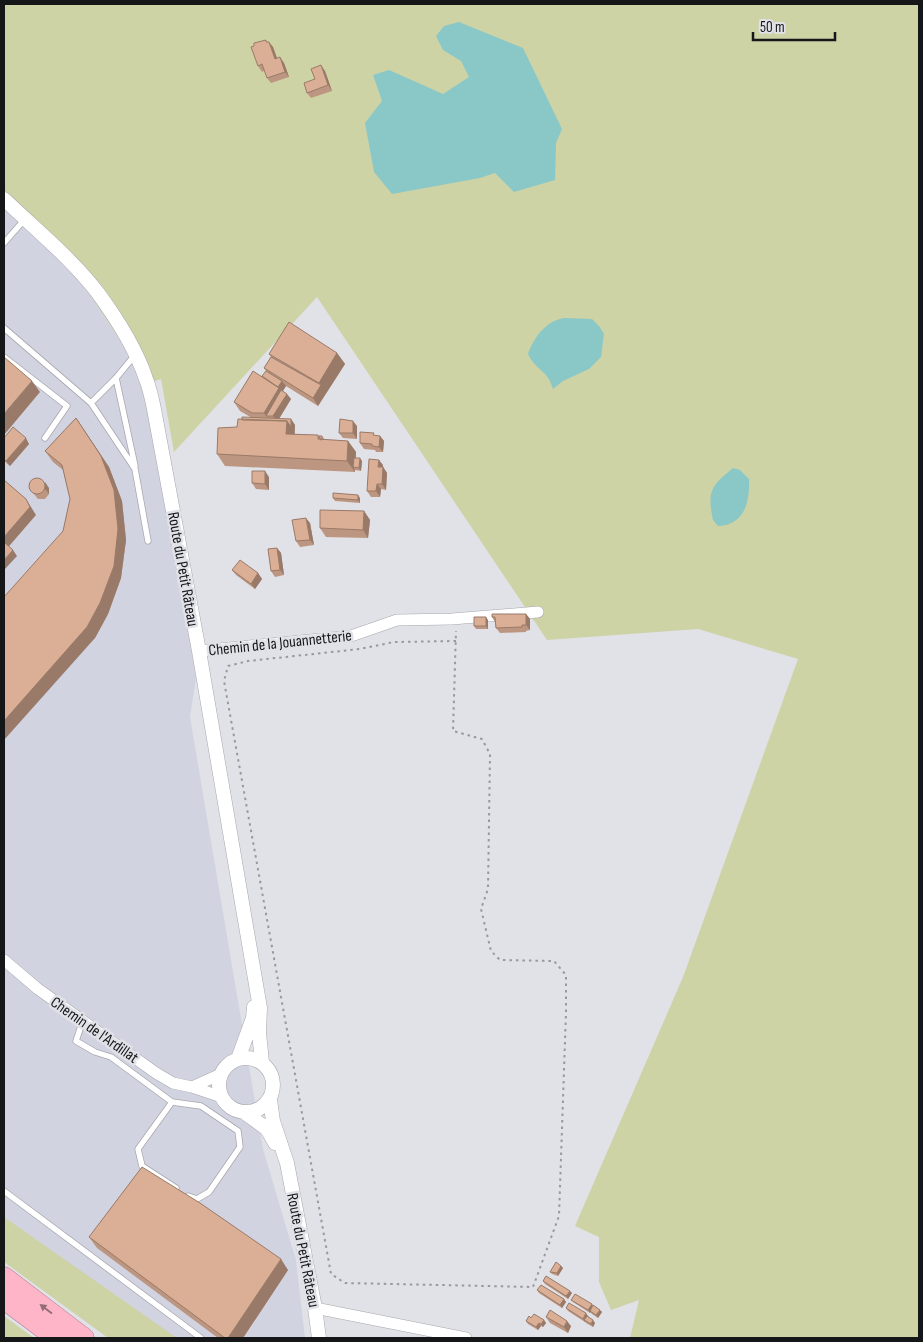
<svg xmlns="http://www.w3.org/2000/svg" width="923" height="1342" viewBox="0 0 923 1342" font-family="'Sofia Sans Condensed',sans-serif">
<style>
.built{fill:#d1d3e0}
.green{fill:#ced3a6}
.water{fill:#8ac7c7}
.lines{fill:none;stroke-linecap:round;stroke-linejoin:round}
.service-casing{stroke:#a7a7ad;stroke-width:7}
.minor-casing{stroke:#a7a7ad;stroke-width:12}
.tertiary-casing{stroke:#a7a7ad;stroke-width:15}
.motorway-casing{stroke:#ac7d8a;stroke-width:21}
.path{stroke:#98989d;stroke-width:2;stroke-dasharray:2.5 4;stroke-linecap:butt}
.service{stroke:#fff;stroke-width:5.5}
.minor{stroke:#fff;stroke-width:11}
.tertiary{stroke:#fff;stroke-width:14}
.motorway{stroke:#feb5c7;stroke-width:20}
.wall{fill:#bc9680}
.shaded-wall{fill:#997a68}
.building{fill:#dbaf95;stroke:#997a68}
.oneway{fill:#956d78}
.labels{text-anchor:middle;stroke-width:5;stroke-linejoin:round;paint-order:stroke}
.street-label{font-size:16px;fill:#151618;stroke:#e1e1e8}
</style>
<rect width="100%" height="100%" fill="#e1e1e8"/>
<path class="built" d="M4,193L91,296L148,383L196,678L190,717L263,1149L296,1260L305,1338H175L4,1222Z"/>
<path class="green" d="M4,4H164L165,5L176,4H919V1338H630L639,1300L611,1310L599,1282V1237L575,1226L683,977L798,659L698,629L547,640L317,297L174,452L161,379L148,383L91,296L4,193Z
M4,1217L177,1338H108L4,1262Z
M4,1316L34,1338H4Z"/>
<path class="water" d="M459,22L523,48L562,129L556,143L555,180L514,192L495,173L480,178L392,194L374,172L365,123L382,101L373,75L389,70L443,94L469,77L461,61L443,50L436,36L444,26Z
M564,318L592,319L599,326L604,334L601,357L589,369L563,381L553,389C548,370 535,370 528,354C534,337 546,321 564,318Z
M733,468L740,470L749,479C750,501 745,525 718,526L713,520C707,491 711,486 733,468Z"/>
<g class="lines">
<g class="service-casing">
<path id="service" d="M4,243L25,219
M4,328L91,403L135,469L148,541
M4,357L67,406L45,438
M116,378L135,466
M91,403L116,378L135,355
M83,1020L76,1041L95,1052L111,1057L172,1102L138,1149L142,1166L176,1188
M172,1102L201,1106L238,1131L240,1147L209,1192L197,1199L188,1196
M4,1191L201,1338"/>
</g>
<g class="minor-casing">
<path id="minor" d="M199,651L351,636L397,620L452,619L538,612
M4,960L38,989L156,1073L173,1083L192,1087L222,1097
M192,1087L221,1074
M315,1308L466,1338"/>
</g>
<g class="tertiary-casing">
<path id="tertiary" d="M4,199C35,229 71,258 98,293C117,319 136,349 146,379C150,389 152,399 154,409L199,651L260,1008L259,1033L262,1062
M219 1085a27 27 0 1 1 54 0a27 27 0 1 1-54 0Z
M238,1059L253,1018L254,1007
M270,1100L273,1121L287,1163L315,1308L319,1338
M244,1112L267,1129L275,1143"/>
</g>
<g class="motorway-casing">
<path id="motorway" d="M4,1277L84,1338
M4,1299L56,1338"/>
</g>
<path class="path" d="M456,641L394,642L360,649L248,661L228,666L224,681L331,1274L345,1283L533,1287L559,1216L566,1012V975L554,961L500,960L491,951L481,909L488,889L490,754L482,739L453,731L456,631"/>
<use href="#service" class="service"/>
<use href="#minor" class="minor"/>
<use href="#tertiary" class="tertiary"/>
<use href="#motorway" class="motorway"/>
</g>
<path class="wall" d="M267,42L273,47L277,58L284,63L289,77L271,83L267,78L265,70L262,72L258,66Z
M325,71L332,91L311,98L307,93L315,79Z
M337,353L345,364L318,406L286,386L283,391L291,399L279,419H291L295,425V434L322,436L325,440L348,441L356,452V458L362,461L361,471L355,470V472L225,466L217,454L242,420L252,418L240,411L234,402L262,376L266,371L264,368L271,357L269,354Z
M76,418L109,467L122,501L126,540L121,578L108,614L95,638L63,531L70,499L63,470L53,462L45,451Z
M357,426V439L343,438L339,433Z
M376,436H380L384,441L383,452H376L375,450L364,449L360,443Z
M4,438L29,444L10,466L4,461Z
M379,460L387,473L386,490L381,489L380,497H371L367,491Z
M269,477V490L256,489L252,483Z
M49,488V494L45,499H38L30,489Z
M333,498H360V503L335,501Z
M364,511L370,520L368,538L326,537L320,528Z
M310,523L314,545L300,547L296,541Z
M277,548L281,553L284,575L275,577L271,571Z
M232,570L258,573L262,579L255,589L236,575Z
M526,614L530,619V630L526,631V632L500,633L496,628L495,622L492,617Z
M488,620V629H476L474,626Z
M89,1237L288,1270L243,1338H218L97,1248Z
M561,1266L563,1268L558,1276L552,1274L550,1272Z
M543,1281L572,1293L568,1299L545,1284Z
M537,1290L564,1299L566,1302L562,1308L539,1293Z
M571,1300L593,1306L602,1312L598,1318L592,1314L590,1312V1313L573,1302Z
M566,1308L588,1316L595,1323L593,1327L586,1323L585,1321V1322L568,1311Z
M546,1317L571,1326L568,1333L550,1323Z
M531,1318L544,1320L546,1323L543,1327L541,1326L538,1330L528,1324L526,1321Z"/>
<path class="shaded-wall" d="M269,42L273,47L279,64L275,59Z
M280,57L284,63L289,77L285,72Z
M321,65L325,71L332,91L328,85Z
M337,353L345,364L318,406L313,398L321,385L319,383Z
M32,381L40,392L4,435V414Z
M282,381L286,386L266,416L264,413Z
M287,394L291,399L277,422L273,416Z
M76,418L109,467L122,501L126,540L121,578L108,614L95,638L4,740V721L114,490Z
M291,419L295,425L294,439L286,434L287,421Z
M353,421L357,426V439L353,433Z
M380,436L384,441L383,452L379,447Z
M26,438L29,444L10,466L6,461Z
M348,441L356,452L355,467H353L355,470V472L347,461Z
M360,458L362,461L361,471L359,468Z
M379,460L383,465L382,472L378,467Z
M383,467L387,473L386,490L382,484Z
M265,471L269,477V490L265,484Z
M45,482L49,488V494L45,489Z
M377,484L381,489L380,497L376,491Z
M358,495L360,498V503L358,500Z
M26,499L36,515L4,552V537Z
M364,511L370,520L368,538L363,530Z
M306,518L310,523L314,545L310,540Z
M277,548L281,553L284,575L280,570Z
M13,550L17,556L5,569L4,568V560Z
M258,573L262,579L255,589L251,584Z
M526,614L530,619V630L526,625Z
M486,617L488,620V629L486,626Z
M281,1259L288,1270L243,1338H228Z
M561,1266L563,1268L558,1276L557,1273Z
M570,1291L572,1293L568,1299L566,1296Z
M564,1299L566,1302L562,1308L560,1305Z
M592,1304L594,1307L590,1313L588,1310Z
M600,1310L602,1312L598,1318L596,1315Z
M586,1313L588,1316L585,1322L583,1319Z
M544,1320L546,1323L543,1327L541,1324Z
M593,1320L595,1323L593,1327L591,1324Z
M567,1321L571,1326L568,1333L564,1327Z
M539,1323L541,1326L538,1330L536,1327Z"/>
<path class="building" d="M266,40V42H269L275,59L280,57L285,72L267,78L262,64L258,66L251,47L254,46V43Z
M321,65L328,85L307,93L304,83L315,79L311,69Z
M289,322L337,353L319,383L269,354Z
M4,357L32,381L4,414Z
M271,357L321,385L313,398L264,368Z
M253,371L279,388L264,413H252L234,402Z
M266,371L282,381L278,387L262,376Z
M281,390L287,394L273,416H266Z
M242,417L291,419V427L287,421L242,420Z
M76,418L101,456L114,490L118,529L114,566L100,603L87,627L4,721V597L63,531L70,499L62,465L45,451Z
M238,419L287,421L286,434L318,435V439L348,441L347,461L217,454L218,428L237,427Z
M340,419L353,421V433H339Z
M13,427L26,438L6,461L4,459V438Z
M360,432L374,433L373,435L380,436L379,447L372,446V444L360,443Z
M319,436H322V440H321Z
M354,458H360L359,468L353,467Z
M369,459L379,460L378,467H383L382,484H377L376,491H367Z
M252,471H265V484L252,483Z
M29 486a8 8 0 1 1 16 0a8 8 0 1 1-16 0Z
M4,480L26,499L30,507L4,537Z
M333,493L358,495V500L333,498Z
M320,510L364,511L363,530L320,528Z
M306,518L310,540L296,541L292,520Z
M4,542L13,550L4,560Z
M277,548L280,570L271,571L268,549Z
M240,560L258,573L251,584L232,570Z
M492,614H526V625H522V627L496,628L495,617H492Z
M474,617H486V626H474Z
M142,1167L200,1203L281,1259L228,1338H225L89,1237Z
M556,1262L561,1266L557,1273L550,1272Z
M546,1276L570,1291L566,1296L543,1281Z
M541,1285L564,1299L560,1305L537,1290Z
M575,1294L592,1304L588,1310L571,1300Z
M569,1303L586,1313L583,1319L566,1308Z
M593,1305L600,1310L596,1315L590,1311Z
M550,1310L567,1321L564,1327L546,1317Z
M534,1314L544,1320L541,1324L539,1323L536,1327L526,1321L529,1316L531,1318Z
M587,1316L593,1320L591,1324L584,1320Z"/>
<defs><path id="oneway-solid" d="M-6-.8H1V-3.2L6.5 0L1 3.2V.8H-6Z" transform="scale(1.25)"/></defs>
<use class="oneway" href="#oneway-solid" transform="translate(46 1309) rotate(-143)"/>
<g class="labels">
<g class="street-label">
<text transform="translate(184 569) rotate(80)" y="6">Route du Petit Râteau</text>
<text transform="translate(280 642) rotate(-6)" y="6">Chemin de la Jouannetterie</text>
<text transform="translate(95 1029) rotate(35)" y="6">Chemin de l'Ardillat</text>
<text transform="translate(304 1250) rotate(79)" y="6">Route du Petit Râteau</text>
</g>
</g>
<rect width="923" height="1342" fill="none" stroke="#151618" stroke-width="10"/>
<path d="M753 32v8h82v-8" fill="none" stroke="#151618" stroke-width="2.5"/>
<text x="760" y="32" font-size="15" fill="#151618" stroke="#e1e1e8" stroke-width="4" paint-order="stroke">50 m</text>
</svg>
